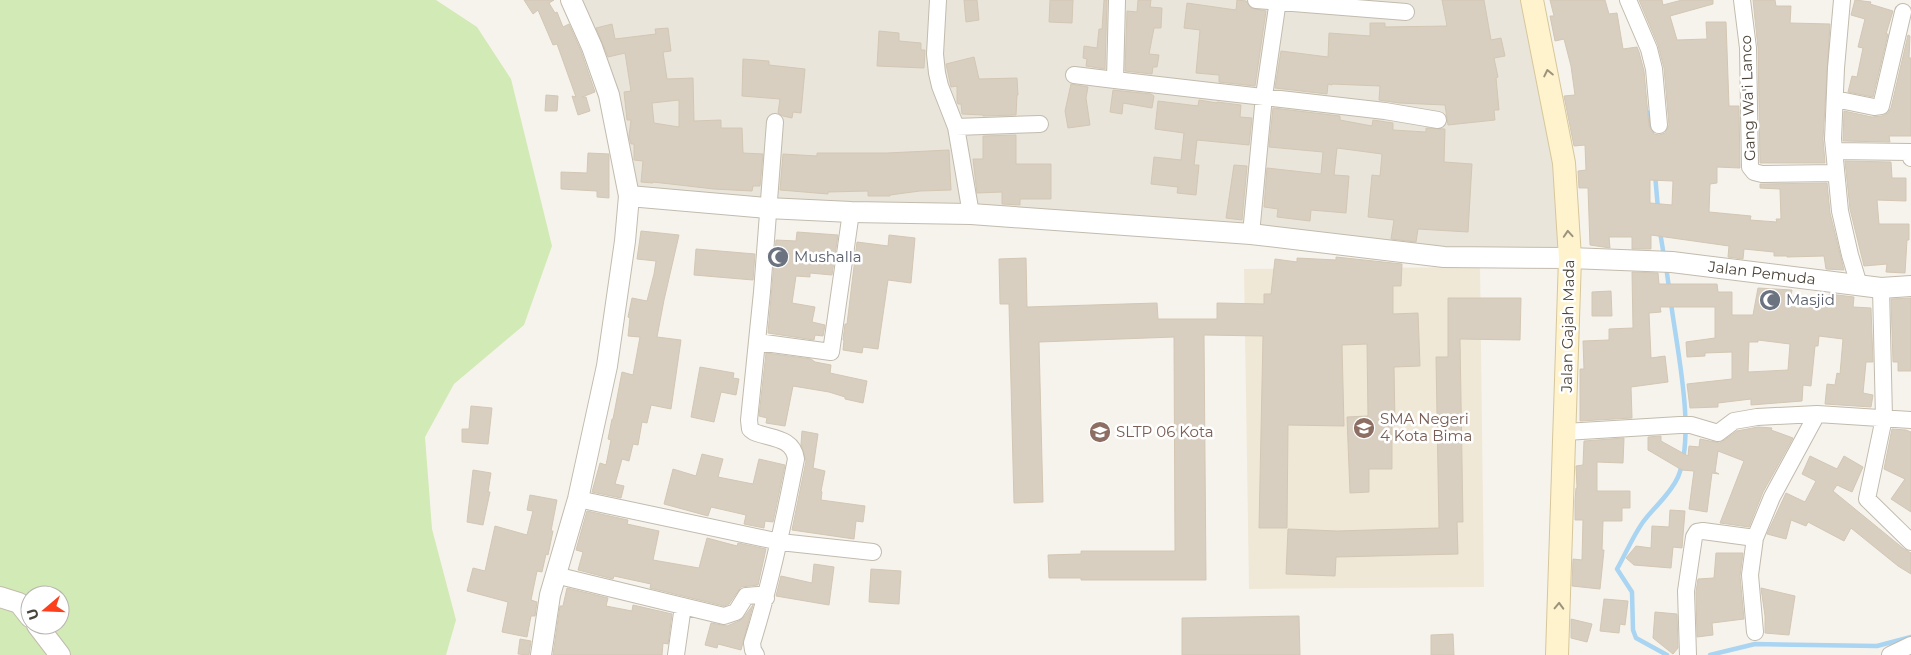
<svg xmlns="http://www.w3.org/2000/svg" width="1911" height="655" viewBox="0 0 1911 655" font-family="Montserrat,sans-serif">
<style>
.residential{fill:#eae5da}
.education{fill:#efe8d6}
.green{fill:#d2eab5;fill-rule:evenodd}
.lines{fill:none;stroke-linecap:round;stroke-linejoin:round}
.stream{stroke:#a9d4f2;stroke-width:4.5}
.building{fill:#d8cfc1;stroke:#d3c7b4;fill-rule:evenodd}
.minor-casing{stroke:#c2bbae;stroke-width:18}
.tertiary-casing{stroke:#c2bbae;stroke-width:22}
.secondary-casing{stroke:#d6c79b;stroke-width:24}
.minor{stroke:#fff;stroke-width:16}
.tertiary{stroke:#fff;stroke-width:20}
.secondary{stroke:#fff3cd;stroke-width:22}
.oneway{stroke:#9c937c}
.labels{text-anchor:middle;stroke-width:5;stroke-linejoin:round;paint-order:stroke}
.street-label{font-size:15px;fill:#4b4439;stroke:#fff}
.worship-label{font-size:15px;fill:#5b616d;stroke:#fff;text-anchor:start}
.education-label{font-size:15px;fill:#785e54;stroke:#fff;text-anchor:start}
</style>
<rect width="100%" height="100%" fill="#f6f3ec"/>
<path class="residential" d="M569,0H1528L1570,258L629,196L619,138Z"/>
<path class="education" d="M1480,267L1484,587L1249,589L1244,269Z"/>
<path class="green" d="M0,0H436L477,27L511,79L552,246L524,325L454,384L425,437L432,529L456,620L446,655H0ZM30,595H60V625H30Z"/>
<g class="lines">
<path class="stream" d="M1650,112L1652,134
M1655,174L1658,209
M1660,232L1664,256
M1666,266L1669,288
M1667,655L1636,638L1633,630L1632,592L1617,569C1626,553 1633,536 1643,522C1654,507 1670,495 1678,477C1696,434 1677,350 1671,303
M1710,655L1755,644L1877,646L1911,637"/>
</g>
<path class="building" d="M524,0H554L549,3L555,13L557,12L563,27L569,24L581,51L595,92L582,97H586L590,111L578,115L572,96L576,97L557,44L553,45L538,10L533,14Z
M964,0H977L979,20L966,22Z
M1050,0H1073L1072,23L1049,22Z
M1104,0H1107L1105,69L1086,66L1087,59L1083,58L1084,46L1097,48L1099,29H1102Z
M1138,0H1151L1150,7L1162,8L1161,28H1154L1149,54L1159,55L1157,67H1153L1152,74L1125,71L1127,11L1137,12Z
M1237,0L1246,1L1251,8L1266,11L1255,86L1219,82V75L1196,73L1200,30L1184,28L1187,3L1236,10Z
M1442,0H1484L1491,40L1501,38L1505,56L1494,58L1498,77L1496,78L1499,110H1494L1495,120L1448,125L1445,105L1399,103L1379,100L1380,86L1332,84V85L1328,84L1327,94L1275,88L1281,51L1328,57L1329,33L1370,36V23H1385V27L1447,26Z
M1550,0H1605L1609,14L1617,13L1623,49L1637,47L1639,52L1644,71L1649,126L1654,134L1659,135L1665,133L1669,125L1664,68L1658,45L1639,0H1662L1663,5L1682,0H1713V4L1670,16L1677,40L1707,39L1706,22H1726L1729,106H1739L1740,168L1717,167V183L1710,184L1709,212L1751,216L1750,220L1777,222L1776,219H1781L1780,189L1760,188V184L1827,183L1830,213L1844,270L1826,269L1824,256L1787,257V256H1774V252L1744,249L1743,259L1728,257L1729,246L1651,235V249H1632V237H1609L1610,248L1590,245L1588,188H1579L1578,171L1586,170L1585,145L1574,146L1564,96L1575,95L1571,66L1564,39L1555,41L1550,16H1554ZM1650,180L1673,181L1672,205L1650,203Z
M1753,0H1775L1776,6H1791L1790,23L1830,24L1823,139L1825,163H1760L1758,48Z
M1855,0L1871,2L1870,4L1893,11L1886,34H1888L1873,97L1848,92L1852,76L1857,77L1863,48L1858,47L1865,19L1851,15Z
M612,24L615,39L656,34L655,29L668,28L671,51L663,52L667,79L693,78L694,121L721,120V128H742L743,153L763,154L760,186H753L752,191L714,189L653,182V183L641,182L643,161L634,160V144H631L629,136L631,120H627L624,92L631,91L625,53L608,57L596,28ZM679,100V127L654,123L652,103Z
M879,31L899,33V41L921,43V50H925L924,68L877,66Z
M1908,35L1910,36L1909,58H1911V136H1889L1890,142L1843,141L1844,111L1872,117L1882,116L1888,113L1891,108Z
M974,57L979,79L1017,78L1018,95H1017L1016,115L983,116V115L962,114L961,104H958L957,102V86L951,87L946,64Z
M743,59L769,61V65L805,69L801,113L793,112L792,118L783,116L778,113L780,99L742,96Z
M1071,84L1088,87L1086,98L1090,125L1068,128L1065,111Z
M1113,90L1151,94L1154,96L1152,108L1123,103L1122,114L1110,112Z
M546,95L558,96L557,111H545Z
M1199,100L1217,103V102L1241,105L1240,117L1252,118L1249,145L1197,140L1194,165H1199L1196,195L1177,193L1178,187L1151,184L1154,157L1181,160L1184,133L1155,129L1158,101L1198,106Z
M1273,108L1340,116V120L1372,126L1373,120L1393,123V130L1426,132V128L1445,129L1444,162L1472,164L1468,232L1418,229L1416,242L1391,239L1394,220L1368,217L1372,175L1380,176L1382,154L1337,148L1334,175L1349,176L1346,213L1311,210L1310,221L1277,217L1278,209L1264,207L1267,168L1321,174L1323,152L1269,147Z
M1016,135V164H1051V199H1020V205L1002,204V192L977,193L973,159H983V136Z
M949,150L951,190L920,191L890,195V196H868V191L828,192V194L780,190L783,154L817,156V153H887Z
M588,153L609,154V198L597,197V191L561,189V172L587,173Z
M1845,161L1891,162L1892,178H1906V201L1877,200L1879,224H1909V240H1907L1905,273L1886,272L1887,264L1864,266L1850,209Z
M1234,165L1247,166L1242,220L1226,218Z
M641,231L679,235L664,300L657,337L681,340L671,409L651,405L647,423L642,422L638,445L633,444L629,461L622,459L615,484L624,486L621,498L592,492L600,463L606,465L611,440L608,439L612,419H613L622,372L633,375L640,337L628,336L630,318L628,317L632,298L647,301L654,274L656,261L637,259Z
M797,232L838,235L832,275L810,273V277L796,276L792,303L815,307L812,322L825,325L823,336L815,335L814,340L768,333L776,240L796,241Z
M889,235L915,238L911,283L888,280L878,349L863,347L862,353L843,350L844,340H843L845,324H847L857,242L888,246Z
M696,249L755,254L753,280L694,275Z
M1336,257L1402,264L1401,286H1393V314L1418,313L1420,366L1394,367L1395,425H1392V469H1369V492L1350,493L1347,417L1368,416L1367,344L1342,345L1344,426L1288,425L1287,528H1259L1263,336L1204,335L1206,580H1081V578H1049L1048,555L1081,554V551H1175L1174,337L1039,342L1043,502L1014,503L1009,304H1000L999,259L1026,258L1027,307L1157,303L1158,319H1217V303L1264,304V294H1271L1275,259L1297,262V258L1336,260Z
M1632,272L1658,273L1659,284H1717L1718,292H1732V315H1753L1758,288L1792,290L1791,296L1829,301V294L1854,297L1853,307L1871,308L1873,362H1866L1863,393L1873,395L1871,407L1825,404L1827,384L1835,385L1837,373L1840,374L1843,339L1819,336L1818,346H1815L1811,386L1803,385L1802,401L1751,405V399L1718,403V407L1690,408L1687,384L1732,379V352L1705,353V356L1687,357L1686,342L1715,338V307H1660L1661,312L1649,313L1651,358L1665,356L1668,382L1631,387L1632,418L1580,421V369H1584L1583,341L1609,340V329L1633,328ZM1758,340L1790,344L1788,370L1748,372L1749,342H1758Z
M1611,291L1612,316H1592V292Z
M1448,298H1521L1520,340L1460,339L1463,522H1457L1458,554L1336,557L1335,576L1286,574L1288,529L1337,531L1439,528L1436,357H1448Z
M1911,298V371H1898V362H1893L1891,299Z
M766,353L811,359L815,362L831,365L830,373L867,381L863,403L845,399V397L829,392L793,386L785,426L766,423L767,418L759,416Z
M700,367L734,373L733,378L739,379L736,395L721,392L714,422L691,417Z
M471,406L492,408L488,444L462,442V429H469Z
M1758,427L1772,428L1771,430L1793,438L1763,492L1749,527L1720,523L1744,461L1718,451L1715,472L1719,474L1712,473L1707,512L1689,509L1694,471L1682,470L1648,450V437L1661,436V441L1688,456L1689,446L1699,447L1700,439L1720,443L1737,431Z
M1892,429L1906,430L1911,432V512L1891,499L1905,479L1884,469Z
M802,431L818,434L813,468L825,471L821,491L822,492L821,500L865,506L863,522L856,521L854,539L792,530L806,461L801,444Z
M1624,438L1623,463L1597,462V491H1630V508H1622V521H1603L1602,550H1604L1600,589L1572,586L1573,559L1582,560L1583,520H1575V501L1576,488H1577L1576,466L1583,465L1584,441Z
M702,454L723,459L718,477L753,484L759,459L785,465L773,522L765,521L764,528L744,524L746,515L711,507L708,516L664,504L673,469L696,476Z
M1810,456L1837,469L1844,456L1863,467L1852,492L1837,485L1833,491L1904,549L1911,553V574L1898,566L1851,528L1844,541L1808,522L1806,526L1791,520L1786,539L1767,534L1786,493L1805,502L1816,481L1802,474Z
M473,470L491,473L488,492H490L483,525L467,522Z
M530,495L557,500L551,531H553L548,555L546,554L542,572L537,571L531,600L537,602L535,616H531L527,637L502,632L508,602L467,591L473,568L485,571L495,526L527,535L533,511L527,510Z
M1670,510L1685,511L1682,548L1673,547L1671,568L1634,565L1626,558L1636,546L1651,548L1652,526L1669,527Z
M587,511L628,520L627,524L659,531L653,560L699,568L707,538L737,546L738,543L766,549L758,585L741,587L729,604L724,606L650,588L651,584L614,576L613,579L578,570L583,552L576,550Z
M1716,553H1743L1740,576L1744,619L1712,623L1713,635L1697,637L1696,592L1698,579L1714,578Z
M814,564L834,567L829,605L776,596L781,576L812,583Z
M871,569L901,571L899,604L869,602Z
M567,588L608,598L606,606L632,611L633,605L672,614L668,644L663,643L662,655H553L560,606H563Z
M1761,588L1795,596L1789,635L1765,633V616Z
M1604,599L1628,601L1625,625L1620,624L1619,633L1600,631Z
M753,605L741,650L718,644L717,648L705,645L711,623L727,626L739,621L744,617Z
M1655,612L1677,614L1678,648L1673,654L1653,638Z
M1299,616L1300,655H1182V618Z
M1571,619L1592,624L1587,642L1571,638Z
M1453,634L1454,655H1431V635Z
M520,639L531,641L529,655L518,654Z"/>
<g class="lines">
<g class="minor-casing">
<path id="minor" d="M938,0L935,54L937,73L940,86L956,127L971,214
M1117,0L1115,80L1385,111L1438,120
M1256,0L1406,12
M1628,0L1649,49L1654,69L1659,125
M1742,0L1748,48L1750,167L1754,172L1762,174L1836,173
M1842,0L1836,68L1833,139L1840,211L1850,255L1859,285
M1074,75L1115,80
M1835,99L1874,107L1881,106L1903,12
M956,127L1040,124
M1835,151L1910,152L1911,158
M1251,234L1264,96L1278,0
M1881,288L1884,418L1867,499L1911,542
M757,342L831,352L851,212
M1565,432L1680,425H1691L1718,433L1734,421L1757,417L1817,414L1911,420
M578,499L780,542L873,552
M555,575L724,616L736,612L746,596L758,595L766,598
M1755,632L1750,575L1755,538L1772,497L1817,414
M676,655L683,606
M756,655L753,650L752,643C771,583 784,521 796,459C793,437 771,439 754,432L750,429L749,420L762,292L775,122
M1688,655L1686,591L1694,537L1697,532L1703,531L1755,538
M1890,655L1911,645"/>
</g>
<g class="tertiary-casing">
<path id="tertiary" d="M629,196L767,208L851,212L971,214L1251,234L1444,257L1570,258L1672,262L1881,288L1911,286
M0,597L19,603L30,617
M37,625L60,655
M541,655L550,595L578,499L607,366L625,241L629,196L609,95L592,47L571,0"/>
</g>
<g class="secondary-casing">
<path id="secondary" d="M1532,0L1564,163L1570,258L1557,655"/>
</g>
<use href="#minor" class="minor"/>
<use href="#tertiary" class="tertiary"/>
<use href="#secondary" class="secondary"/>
</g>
<defs><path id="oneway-chevron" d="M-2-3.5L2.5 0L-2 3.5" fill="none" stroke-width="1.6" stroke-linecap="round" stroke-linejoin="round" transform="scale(1.25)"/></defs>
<g class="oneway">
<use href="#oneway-chevron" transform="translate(1548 73) rotate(-102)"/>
<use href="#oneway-chevron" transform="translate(1568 234) rotate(-94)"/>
<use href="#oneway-chevron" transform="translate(1559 606) rotate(-88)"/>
</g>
<defs>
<g id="mosque-disc" transform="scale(1.125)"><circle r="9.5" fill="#6b7280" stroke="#fff"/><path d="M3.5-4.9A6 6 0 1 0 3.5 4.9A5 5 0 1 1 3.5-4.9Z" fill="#fff"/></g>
<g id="school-disc" transform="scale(1.125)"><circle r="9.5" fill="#8d6e63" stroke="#fff"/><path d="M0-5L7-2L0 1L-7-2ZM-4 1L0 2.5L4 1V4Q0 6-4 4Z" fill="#fff"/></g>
</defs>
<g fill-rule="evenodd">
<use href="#mosque-disc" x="778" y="257"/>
<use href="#mosque-disc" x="1770" y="300"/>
<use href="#school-disc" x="1364" y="428"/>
<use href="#school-disc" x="1100" y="432"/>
</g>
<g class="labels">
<g class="street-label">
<text transform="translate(1748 98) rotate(-92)" y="5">Gang Wa'i Lanco</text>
<text transform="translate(1762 273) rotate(7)" y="5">Jalan Pemuda</text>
<text transform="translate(1568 326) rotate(-89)" y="5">Jalan Gajah Mada</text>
</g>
<g class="worship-label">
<text x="794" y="262">Mushalla</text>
<text x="1786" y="305">Masjid</text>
</g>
<g class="education-label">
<text x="1380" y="424">SMA Negeri<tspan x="1380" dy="17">4 Kota Bima</tspan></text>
<text x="1116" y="437">SLTP 06 Kota</text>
</g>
</g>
<g transform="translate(45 610) rotate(251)"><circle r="24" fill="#ffffff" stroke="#b7b4b0"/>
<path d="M0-4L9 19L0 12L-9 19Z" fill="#fc3f1d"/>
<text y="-8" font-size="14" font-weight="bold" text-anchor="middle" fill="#4b4439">U</text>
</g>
</svg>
